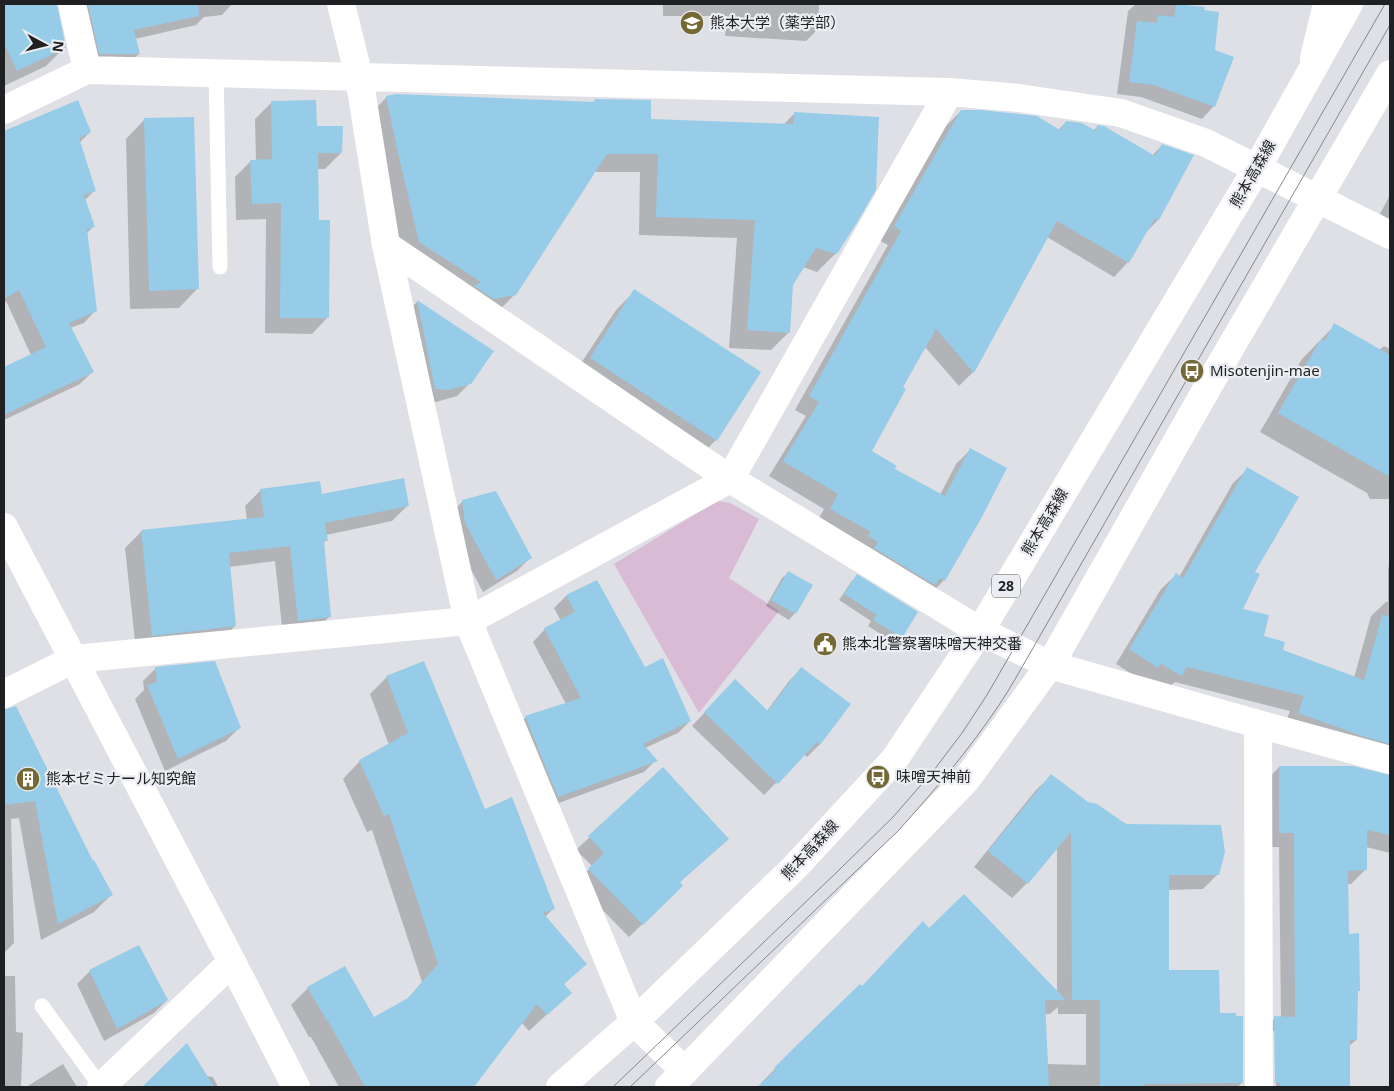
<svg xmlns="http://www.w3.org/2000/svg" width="1394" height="1091" viewBox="0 0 1394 1091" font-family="'Noto Sans','Noto Sans JP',sans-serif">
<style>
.green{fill:#dabbd6}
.shadow{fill:#0003;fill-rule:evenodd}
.building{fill:#96cce7}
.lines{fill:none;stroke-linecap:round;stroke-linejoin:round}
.lane{stroke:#fff;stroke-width:15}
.street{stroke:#fff;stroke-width:28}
.secondary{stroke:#fff;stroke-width:28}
.primary{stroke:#fff;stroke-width:28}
.tram{stroke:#86878b;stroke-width:1}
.labels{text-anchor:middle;stroke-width:4.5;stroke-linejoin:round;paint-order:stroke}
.shield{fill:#ebedf2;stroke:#5c5e60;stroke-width:1}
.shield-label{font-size:14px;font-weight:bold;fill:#1f2022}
.poi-label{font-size:15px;fill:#1f2022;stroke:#ebedf2;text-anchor:start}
.street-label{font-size:15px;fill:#1f2022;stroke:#ebedf2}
</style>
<rect width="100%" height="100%" fill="#dee0e5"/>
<path class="green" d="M717,501L730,503L759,519L729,578L779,611L699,713L614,564Z"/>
<path class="shadow" d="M4,4H49L60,27L65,47L46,66L4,86Z
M71,4H232L222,15L204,17L196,25L135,39L139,54L126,66H87Z
M663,4H819L818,29L806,41L725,36L727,16H663Z
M1136,4H1175L1203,8L1213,51L1214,106L1202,119L1141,97L1117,94L1128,11Z
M387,97L592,103L595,100L649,121L783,125L794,114L836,253L817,272L803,267L792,285L789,332L771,350L729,348L737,238L639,235L640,172H594L515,294L497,313L401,260L369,115Z
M271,103L316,128L341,153L325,169H317L318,221L328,317L312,334L265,333L266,219L236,220L235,177L251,161H256L255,119Z
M961,111L1058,130L1066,122L1093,131L1097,127L1152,156L1162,145L1192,156L1158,220L1146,232L1128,262L1114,277L1047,237L973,372L959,386L925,347L902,388L870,452L893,470L940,495L956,464L970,450L944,580L930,595L816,523L824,509L769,476L806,416L795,410L888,245L880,241L946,126Z
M144,120L197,289L179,308L130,309L126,139Z
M19,130L90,132L79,143L94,191L85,200L94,226L86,234L96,310L84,323L70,328L92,372L80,384L4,420V368L31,355L6,301L4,303V137Z
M1390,195V234L1374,225Z
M635,291L716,440L697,459L572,377L616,310Z
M417,302L492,352L470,383L457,396L436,402L422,401L404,314Z
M1335,325L1379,350L1384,346L1390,349V499H1370L1367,493L1260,432L1302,359Z
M1248,469L1253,572L1242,610L1262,637L1282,650L1354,678L1371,616L1386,602H1388V570L1390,559V766L1284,727L1290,711L1175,682L1166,690L1146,678L1143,681L1116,664L1161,589L1176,575L1179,577L1233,483Z
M261,490L408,505L392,521L326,535V540L323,544L330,616L314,632L283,636L275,561L229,567L235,626L219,642L136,651L125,548L141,532L247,520L245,506Z
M463,501L530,558L517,571L483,592L453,536L450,514Z
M789,572L795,613L789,620L766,606L782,578Z
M857,576L916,612L901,637L895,643L868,626L871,621L839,600L851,582Z
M596,582L644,668L690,721L678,733L645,748L656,760L644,772L545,808L514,730L526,717L566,704L533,642L545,629L561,621L554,608L566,596Z
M156,668L239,728L226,741L165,771L135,699L144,690L143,681Z
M801,669L820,744L807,757L804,754L764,795L692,726L723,693L767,711L789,681Z
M387,677L484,810L553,909L545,917L585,963L563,985L570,993L529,1031L521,1022L472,1087H339L311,1037H309L291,1005L308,988L374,1019L405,1002L422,982L372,830L367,832L343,779L360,761L389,745L370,694Z
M15,707L92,863L111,895L94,912L41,940L19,818L11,819L14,943L4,953V710Z
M1279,767L1390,776V853L1366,847V869L1351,884H1347L1348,935L1359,990L1357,992L1356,1040L1348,1047V1087H1276V1031H1273V1087H1260V1032L1275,1018H1281L1279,847H1265V782Z
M663,768L727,839L679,883L682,886L629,937L576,883L592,866L576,850Z
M1051,776L1088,803L1218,874L1203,889L1167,890L1168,972L1219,1014L1242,1083L1237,1087H759L762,1085L761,1083L796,1048L862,988L929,930L1057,992V847L1027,883L1012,898L974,867L1036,790ZM1058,1007V1014H1086V1065L1047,1064L1044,1014H1050Z
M90,971L167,1000L154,1013L104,1041L77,984Z
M4,976H15L16,1032L23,1033L21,1087H4Z
M186,1045L205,1076L213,1077L218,1087H144Z
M63,1064L77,1087H26Z"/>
<path class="building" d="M4,4H57L66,48L17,71L4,43Z
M88,4H198L199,16L134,30L140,54H99Z
M1176,4L1205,7L1204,10L1219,12L1215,50L1234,57L1215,107L1154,85L1129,82L1137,21L1157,23L1158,15L1174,17Z
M396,94L594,102L595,99L651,100V119L793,124L794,112L879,117L876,190L858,221L837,254L816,248L793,285L790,333L747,330L755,220L656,217L658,154H607L516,295L494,299L474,286L481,282L419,242L397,149L386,96Z
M78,100L91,132L79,138L96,191L84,195L95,227L87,229L97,311L69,323L94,372L4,415V367L46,347L19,290L4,299V131Z
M316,100L317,126H343L342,153H318L319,220H330L329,318H280L281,203L252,204L250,160L272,159L271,101Z
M961,110H981L1037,116L1060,130L1066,121L1082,123L1096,131L1097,125L1104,126L1155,156L1162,144L1194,155L1159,220L1155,218L1129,263L1057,221L974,373L936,329L903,387L906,389L872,451L897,466L895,469L945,496L970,448L1007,468L983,515L945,581L940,578L935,585L874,548L878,542L868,536L871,532L830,509L838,494L783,461L819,402L809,396L901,231L894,226Z
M194,117L199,289L149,291L144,118Z
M634,289L761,372L717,441L590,358Z
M417,300L494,351L471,384L449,390L435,389Z
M1334,323L1390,355V477L1278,413L1321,339L1325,341Z
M1247,467L1299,497L1255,572L1260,574L1243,609L1269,615L1264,636L1285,642L1283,650L1364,680L1382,615L1390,616V744L1365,737L1298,713L1304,696L1187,667L1182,676L1161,664L1158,668L1129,649L1176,573L1183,578Z
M404,478L409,506L325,523L328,541H324L331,617L298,621L290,546L229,553L236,626L152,636L141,530L264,517L260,489L320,481L322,494Z
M496,491L532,558L496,580L465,523L462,500Z
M788,571L813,585L796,614L771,600Z
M857,574L918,612L902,638L873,620L877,615L844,594Z
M597,580L645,667L663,658L691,721L643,744L658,761L558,797L525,716L581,698L544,628L575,612L566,595Z
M215,661L241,728L178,759L147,685L157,682L155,667Z
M424,661L485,809L512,797L555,909L543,913L587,964L564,984L572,993L547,1015L537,1004L474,1087H365L328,1021H327L307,987L345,966L374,1017L408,998L438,964L389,814L384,816L359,760L408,733L386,676Z
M801,667L851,704L820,745L817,742L778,784L704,712L735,679L768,711Z
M16,706L93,861L94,860L113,895L58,924L35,801L4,805V710Z
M1279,766H1353L1390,775V835L1367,830V870L1348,871L1349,934L1359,933L1360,991H1358L1357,1040H1350V1087H1280V1083H1275L1274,1016L1295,1017L1294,833H1279Z
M663,767L729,839L680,882L683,886L643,925L588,869L604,853L588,836Z
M1051,774L1088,802L1097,804L1126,824L1221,825L1225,852L1219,875H1169V970H1219L1220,1013H1236V1016H1243V1083L1144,1084V1087H1100V1000H1072L1071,832L1028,884L988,851Z
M964,894L1066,1000H1045L1049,1087H757L776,1070L774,1068L795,1047L860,984L862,986L923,921L929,928Z
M139,945L168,1000L117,1029L89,970Z
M187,1043L214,1087H142Z"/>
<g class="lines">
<path class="lane" d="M216,73L220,267
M42,1006L101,1087"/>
<path class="street" d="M72,4L87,70
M1314,58L1327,4
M359,77L386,245L730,479L980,631L1050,665L1258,724L1390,760
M4,110L87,70L949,92L1019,98L1121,113L1206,143L1390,235
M468,621L634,1022L685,1071
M4,694L74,659L468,621L730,479L949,92
M1258,724L1259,1087
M101,1087L232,962"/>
<path class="secondary" d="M341,4L359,77
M386,245L468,621
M4,527L232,962L296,1087"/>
<path class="primary" d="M560,1087L634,1022L794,868L894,760L980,631L1257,168L1349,4
M669,1087L966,780L1050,665L1214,376L1390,74"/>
<path class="tram" d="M613,1087L839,870L893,817L934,770L962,733L987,695L1385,4
M630,1087L898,831C934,791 969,750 999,705C1010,689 1019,672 1029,655L1390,25"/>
</g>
<defs>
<g id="university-disc" transform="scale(1.25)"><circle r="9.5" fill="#746935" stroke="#ebedf2"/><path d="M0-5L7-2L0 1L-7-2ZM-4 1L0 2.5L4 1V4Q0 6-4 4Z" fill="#fff"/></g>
<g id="bus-disc" transform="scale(1.25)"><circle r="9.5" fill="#746935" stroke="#ebedf2"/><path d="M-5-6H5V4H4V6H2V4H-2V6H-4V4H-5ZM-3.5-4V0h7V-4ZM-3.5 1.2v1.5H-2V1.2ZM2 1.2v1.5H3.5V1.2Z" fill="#fff"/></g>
<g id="civic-disc" transform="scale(1.25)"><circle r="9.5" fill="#746935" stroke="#ebedf2"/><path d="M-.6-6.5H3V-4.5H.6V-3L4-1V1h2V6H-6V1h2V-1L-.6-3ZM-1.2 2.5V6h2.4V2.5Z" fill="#fff"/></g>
<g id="building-disc" transform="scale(1.25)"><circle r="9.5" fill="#746935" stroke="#ebedf2"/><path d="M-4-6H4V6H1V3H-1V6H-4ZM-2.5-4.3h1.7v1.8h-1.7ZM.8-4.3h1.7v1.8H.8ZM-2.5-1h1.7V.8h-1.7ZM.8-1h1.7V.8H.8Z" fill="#fff"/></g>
</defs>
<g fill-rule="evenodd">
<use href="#university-disc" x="692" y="23"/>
<use href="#bus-disc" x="1192" y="371"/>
<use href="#civic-disc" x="825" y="644"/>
<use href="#bus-disc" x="878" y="777"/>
<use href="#building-disc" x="28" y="779"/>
</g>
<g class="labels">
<rect class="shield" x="992" y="574.5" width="28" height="23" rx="4"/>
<g class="shield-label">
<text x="1006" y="591">28</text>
</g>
<g class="poi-label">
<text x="710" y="28">熊本大学（薬学部）</text>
<text x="1210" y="376">Misotenjin-mae</text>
<text x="842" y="649">熊本北警察署味噌天神交番</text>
<text x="896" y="782">味噌天神前</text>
<text x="46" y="784">熊本ゼミナール知究館</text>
</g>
<g class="street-label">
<text transform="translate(1253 174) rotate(-60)" y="5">熊本高森線</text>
<text transform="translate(1045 522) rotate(-59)" y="5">熊本高森線</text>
<text transform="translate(810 850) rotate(-47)" y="5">熊本高森線</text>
</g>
</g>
<rect width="1394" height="1091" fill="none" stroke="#1f2022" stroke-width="10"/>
<g transform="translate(45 45) rotate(97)" stroke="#ebedf2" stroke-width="4" paint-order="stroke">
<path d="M0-4L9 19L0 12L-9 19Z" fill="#1f2022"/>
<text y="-8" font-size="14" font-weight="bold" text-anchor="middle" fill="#1f2022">N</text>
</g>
</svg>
